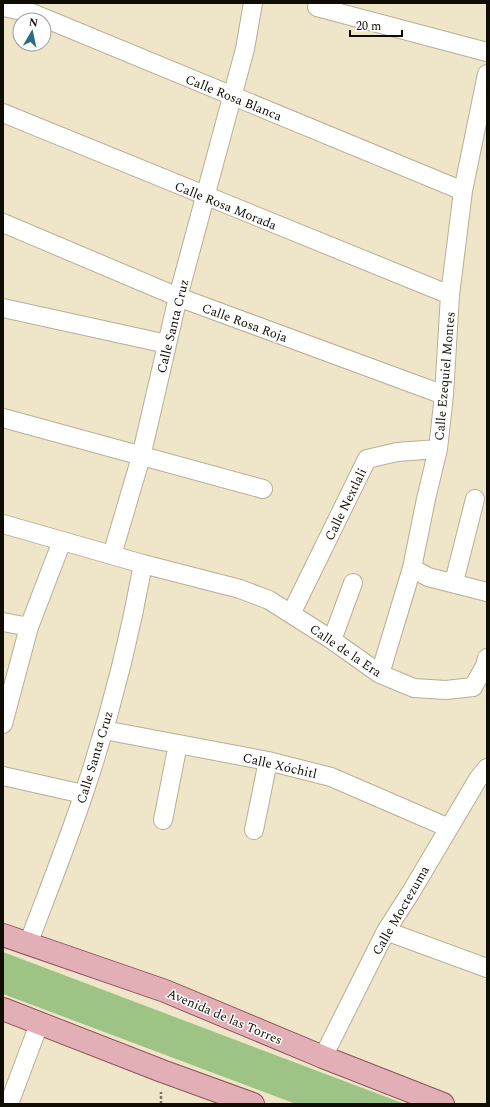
<svg xmlns="http://www.w3.org/2000/svg" width="490" height="1107" viewBox="0 0 490 1107" font-family="Spectral,serif">
<style>
.green{fill:#9ec485}
.lines{fill:none;stroke-linecap:round;stroke-linejoin:round}
.minor-casing{stroke:#b8af94;stroke-width:20}
.primary-casing{stroke:#8d5359;stroke-width:24}
.path{stroke:#7b7463;stroke-width:2.5;stroke-dasharray:3 2;stroke-linecap:butt}
.minor{stroke:#fff;stroke-width:18}
.primary{stroke:#e3afb7;stroke-width:22}
.labels{text-anchor:middle;stroke-width:3;stroke-linejoin:round;paint-order:stroke}
.street-label{font-size:13px;fill:#0f0c04;stroke:#fff}
</style>
<rect width="100%" height="100%" fill="#efe5c9"/>
<path class="green" d="M3,952L405,1104H296L3,994Z"/>
<g class="lines">
<g class="minor-casing">
<path id="minor" d="M3,7L32,13L463,191
M317,7L487,52
M3,113L450,295
M3,223L178,297L444,395
M3,308L167,344
M3,418L263,489
M3,524L143,564L240,589L269,600L332,640L380,674L414,688L446,690L473,687L485,666L487,658
M112,555L141,457L178,297L245,49L253,3
M412,568L428,577L487,592
M454,582L475,499
M291,614L367,459L397,452L438,449
M3,622L29,627
M332,640L353,583
M380,674L412,568L426,499L438,449L444,395L450,295L463,191L487,74
M3,724L29,627L62,541
M104,730L268,761L331,777L449,828
M3,776L83,794
M163,820L178,744
M254,830L268,761
M386,931L487,968
M28,944C47,894 67,844 84,793C109,719 129,642 143,564
M323,1057L386,931L411,892L478,779L487,768
M9,1104L39,1024"/>
</g>
<g class="primary-casing">
<path id="primary" d="M3,935L165,991L323,1057L443,1104
M3,1009L162,1071L253,1104"/>
</g>
<path class="path" d="M161,1104V1092"/>
<use href="#minor" class="minor"/>
<use href="#primary" class="primary"/>
</g>
<g class="labels">
<g class="street-label">
<text transform="translate(234 97) rotate(22)" y="5">Calle Rosa Blanca</text>
<text transform="translate(226 205) rotate(22)" y="5">Calle Rosa Morada</text>
<text transform="translate(245 322) rotate(20)" y="5">Calle Rosa Roja</text>
<text transform="translate(172 326) rotate(-76)" y="5">Calle Santa Cruz</text>
<text transform="translate(444 376) rotate(-85)" y="5">Calle Ezequiel Montes</text>
<text transform="translate(345 504) rotate(-64)" y="5">Calle Nextlali</text>
<text transform="translate(346 650) rotate(34)" y="5">Calle de la Era</text>
<text transform="translate(94 757) rotate(-73)" y="5">Calle Santa Cruz</text>
<text transform="translate(280 765) rotate(13)" y="5">Calle Xóchitl</text>
<text transform="translate(400 910) rotate(-60)" y="5">Calle Moctezuma</text>
<text transform="translate(225 1016) rotate(23)" y="5">Avenida de las Torres</text>
</g>
</g>
<rect width="490" height="1107" fill="none" stroke="#0f0c04" stroke-width="8"/>
<g transform="translate(32 32) rotate(9)"><circle r="19" fill="#ffffff" stroke="#9f9e9b"/>
<path d="M0-3L7 15L0 10L-7 15Z" fill="#2c6e81"/>
<text y="-6" font-size="11" font-weight="bold" text-anchor="middle" fill="#0f0c04">N</text>
</g>
<path d="M350 30v6h52v-6" fill="none" stroke="#0f0c04" stroke-width="2"/>
<text x="356" y="30" font-size="12" fill="#0f0c04" stroke="#ffffff" stroke-width="3" paint-order="stroke">20 m</text>
</svg>
